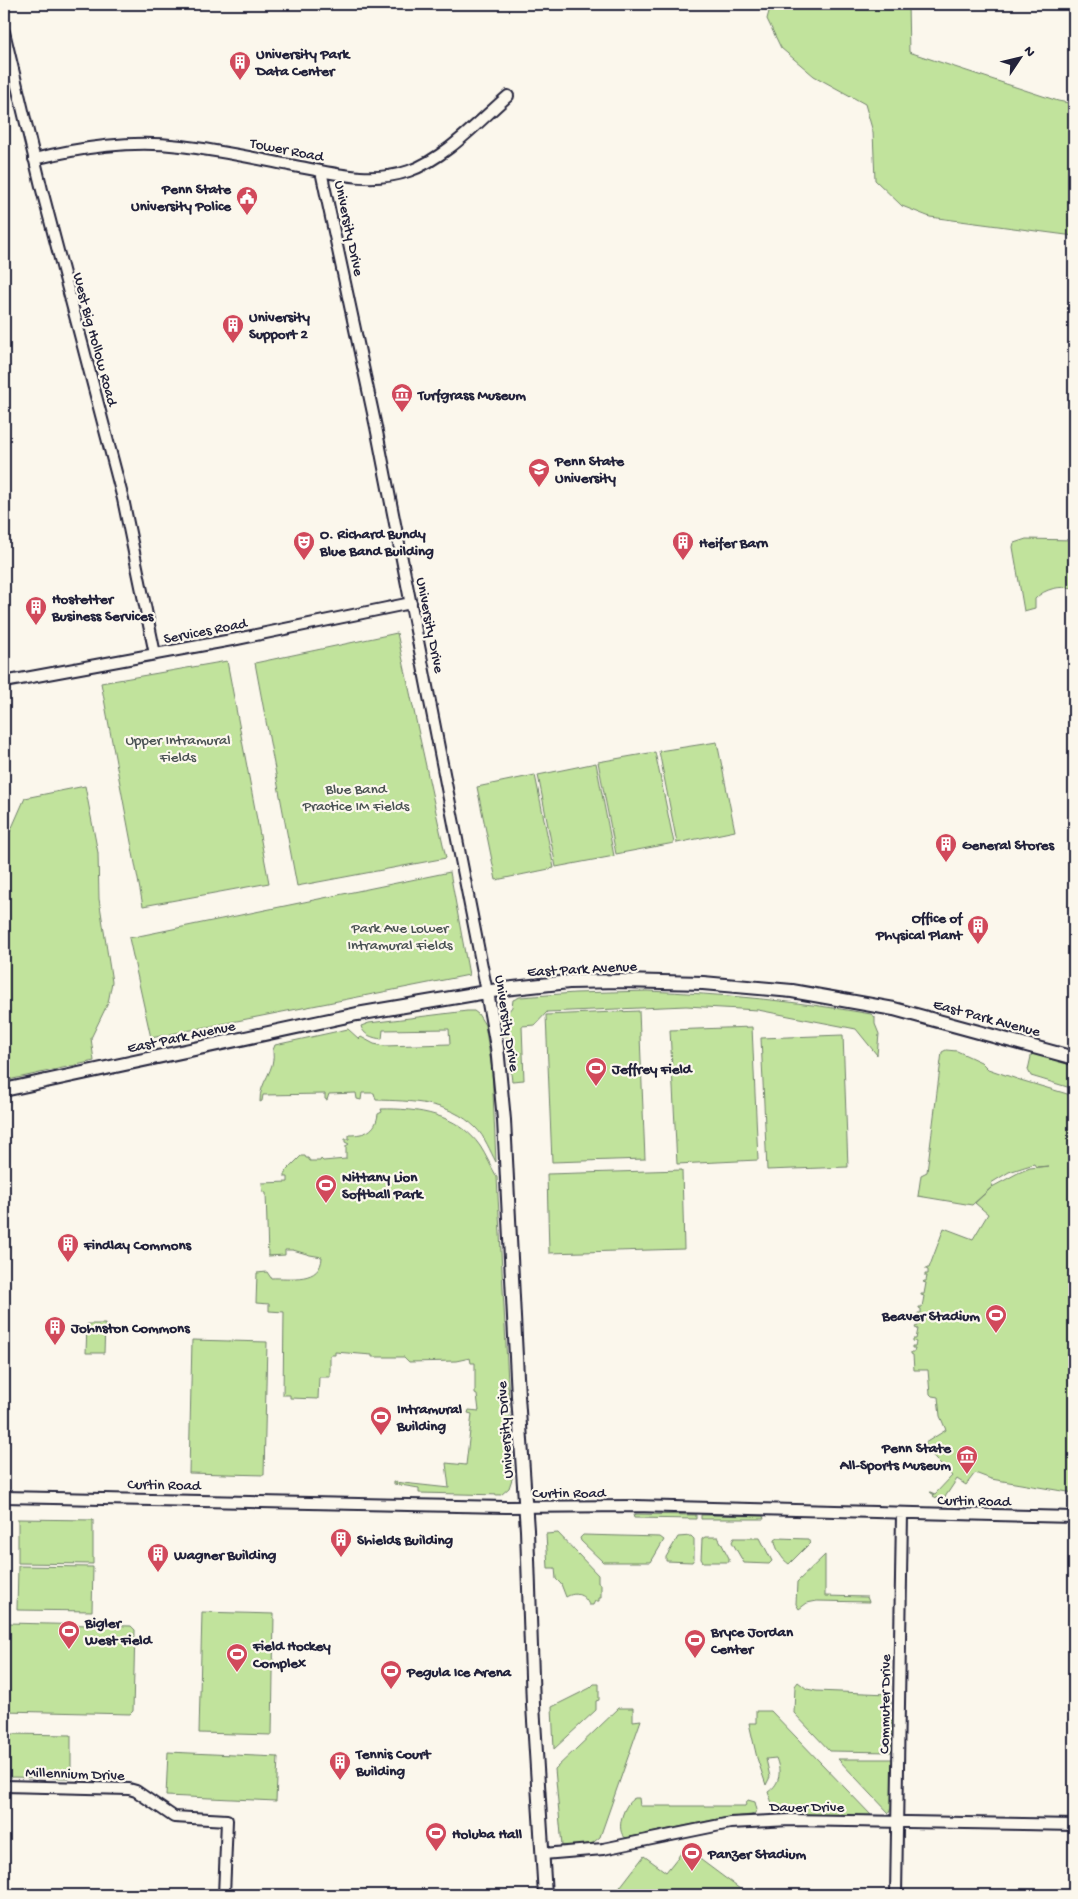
<svg xmlns="http://www.w3.org/2000/svg" width="1078" height="1899" viewBox="0 0 1078 1899" font-family="'Gochi Hand',sans-serif">
<style>
.green{fill:#c1e39c;stroke:#72826c}
.lines{fill:none;stroke-linecap:round;stroke-linejoin:round}
.minor-casing{stroke:#22223b;stroke-width:14}
.major-casing{stroke:#22223b;stroke-width:16}
.minor{stroke:#fbf7ec;stroke-width:10}
.major{stroke:#fbf7ec;stroke-width:12}
.labels{text-anchor:middle;stroke-width:4.5;stroke-linejoin:round;paint-order:stroke}
.poi-label{font-size:15px;font-weight:bold;fill:#22223b;stroke:#fbf7ec;text-anchor:start}
.street-label{font-size:15px;fill:#22223b;stroke:#fbf7ec}
.park-label{font-size:15px;fill:#4a5253;stroke:#fbf7ec}
</style>
<rect width="100%" height="100%" fill="#fbf7ec"/>
<filter id="ink" filterUnits="userSpaceOnUse"><feTurbulence type="fractalNoise" baseFrequency=".02" numOctaves="2"/><feDisplacementMap in="SourceGraphic" scale="10" xChannelSelector="R" yChannelSelector="G"/><feConvolveMatrix kernelMatrix="1 2 1 2 8 2 1 2 1" color-interpolation-filters="sRGB"/></filter>
<g filter="url(#ink)">
<path class="green" d="M771,4H908L909,52L1058,101L1074,104V236L930,217L902,206L875,180L873,132L865,104L814,76L781,48L767,19Z
M1026,539L1074,540V588C1060,586 1045,588 1035,599V608L1024,611L1013,547L1014,543Z
M397,633L446,858L297,886L255,663Z
M227,661L269,883L143,906L101,683Z
M717,742L735,831L677,843L659,751Z
M655,752L674,843L616,854L598,762Z
M596,763L614,856L556,867L538,775Z
M535,775L554,868L496,880L477,787Z
M85,786L98,853L99,899L112,982L108,1003L91,1038L94,1061L4,1081V835L10,832L25,798Z
M450,872L469,975L151,1038L129,938Z
M647,991C723,994 796,1001 871,1014L875,1017V1024L879,1034L877,1055L856,1029L758,1010L686,1006L547,1012L535,1025L522,1026L524,1080L512,1081L504,1021V1017L512,1007L513,1000L520,997L575,993Z
M467,1011H474L478,1014L485,1025L492,1069L496,1162C490,1151 485,1137 476,1128C449,1101 411,1101 376,1100L374,1093H362L361,1100L357,1099L356,1093L329,1094L327,1100L325,1099V1094L263,1095L262,1101L260,1102C259,1081 276,1072 273,1050L275,1045L348,1029L359,1039L361,1037L374,1044L384,1046L450,1044L449,1029L383,1030L382,1039C373,1038 363,1035 361,1026L369,1023Z
M639,1011L645,1159L552,1162L546,1015Z
M752,1027L758,1160L677,1164L670,1030Z
M843,1035L848,1167L767,1170L761,1038Z
M946,1050L957,1051L981,1062L988,1069L1017,1079L1074,1096V1493L991,1479L975,1473L966,1485L957,1479L945,1497L949,1500L944,1499L942,1501L933,1496L934,1495L930,1492L935,1494L952,1476L935,1459L925,1443L946,1430L940,1416L938,1397L932,1396L930,1394L928,1370H914L913,1355L911,1354V1352H914L915,1348H912V1346H915L916,1342L913,1341V1339H916L918,1329L915,1328L916,1326H918L920,1316L918,1315V1313H921V1309L919,1308V1307H922L924,1296L921,1295V1294H924L926,1283L923,1282L924,1281H926L927,1276H925V1274H928V1270L926,1269V1268H929L944,1228L973,1239L988,1214L975,1203L992,1187L1018,1173L1030,1168L1049,1166L1036,1167L1034,1164L1009,1172L991,1183L993,1186L972,1205L918,1196L921,1175L927,1172L942,1052Z
M1032,1052L1074,1064V1089L1031,1076L1028,1070Z
M381,1109C417,1108 458,1114 480,1146C486,1155 491,1167 497,1177L513,1476L509,1488L501,1495L419,1493V1488L394,1484V1482L449,1488L446,1463L466,1465L472,1414L468,1413L469,1410L479,1411L477,1395L475,1394V1363H471L470,1358L456,1361L409,1362L404,1357H372V1355L335,1352V1355H330V1377H319L318,1399L290,1398V1395H283L284,1312L269,1311V1304L256,1303L257,1273L267,1272L271,1278C290,1277 321,1284 322,1257L310,1255L293,1250H285V1255L268,1256L266,1193L263,1192L262,1183L288,1182V1177H285V1172L301,1156H305L306,1158H308L310,1161H320L321,1159L323,1161L346,1159V1146L349,1144L345,1142V1139H349V1135C365,1135 376,1131 378,1114L382,1112Z
M682,1170L684,1249L549,1253L547,1174Z
M87,1324H105L104,1353H86Z
M192,1340L267,1342L264,1475L189,1473Z
M636,1514L696,1515V1519L634,1518L633,1515Z
M701,1515L763,1516L764,1519H701Z
M18,1519L93,1520V1564L18,1563Z
M558,1533L598,1575V1583L601,1584V1598H599V1601H595L593,1605H589C585,1595 576,1591 566,1597L561,1584L556,1579L555,1568H548L546,1534Z
M583,1535L660,1537L664,1540L651,1562H603L581,1541L580,1538Z
M691,1536L694,1539V1559L692,1562L666,1561V1557L678,1537Z
M705,1537H718L729,1558V1562H703L701,1559L702,1539Z
M734,1538H760L772,1561L769,1564L744,1563L732,1542Z
M778,1538L808,1539L810,1543L789,1564C782,1560 775,1547 775,1540Z
M825,1555V1596L867,1597L869,1602L817,1601L807,1603L799,1609L796,1604L797,1582Z
M18,1566L93,1567L92,1611L17,1610Z
M202,1612L274,1614L272,1735L199,1733Z
M8,1623L131,1626L135,1630L133,1711L130,1714L4,1711V1627Z
M798,1682L807,1689L816,1691L889,1694L891,1704L886,1706V1718L894,1719V1740L891,1752L830,1751L794,1713L795,1686Z
M594,1684H599V1700L596,1701V1710L554,1749L552,1707L590,1688Z
M619,1708H633V1721L641,1720L600,1837L589,1846H562L555,1769Z
M756,1711H771L872,1816L786,1815C774,1812 772,1803 768,1792C781,1783 781,1771 776,1758L766,1759L770,1777L766,1785L757,1758L749,1723H756Z
M10,1734L71,1735V1778L9,1777Z
M168,1752L278,1757L276,1801L166,1796Z
M838,1759H893L891,1808L889,1813Z
M635,1798H639L640,1806H745L748,1800L755,1802L757,1810L754,1814L751,1815L717,1819L626,1838C614,1832 624,1802 635,1798Z
M685,1848L748,1895H614L644,1856L666,1872Z"/>
<g class="lines">
<g class="minor-casing">
<path id="minor" d="M4,32L42,190L123,499L155,654
M34,159C83,147 131,140 181,146C217,150 254,158 289,165C329,172 369,185 409,171C446,158 479,121 508,96
M321,171L376,427L487,992
M4,682L237,639L411,603
M4,1497L506,1507L635,1506L1074,1517
M4,1786L129,1789L136,1791L174,1817L227,1820L224,1895
M543,1854L603,1849L730,1823L790,1820L1074,1825
M896,1895L902,1514"/>
</g>
<g class="major-casing">
<path id="major" d="M487,992L497,1047L504,1120L518,1396L527,1530L533,1705L545,1895
M4,1090L357,1014L504,989L569,982L621,981L703,983L792,991L894,1009L1074,1058"/>
</g>
<use href="#minor" class="minor"/>
<use href="#major" class="major"/>
</g>
</g>
<defs>
<g id="building-pin" transform="scale(1.125)"><path d="M0 17L-7.5 6A9.5 9.5 0 1 1 7.5 6Z" fill="#d1495b" stroke="#fbf7ec"/><path d="M-4-6H4V6H1V3H-1V6H-4ZM-2.5-4.3h1.7v1.8h-1.7ZM.8-4.3h1.7v1.8H.8ZM-2.5-1h1.7V.8h-1.7ZM.8-1h1.7V.8H.8Z" fill="#fff"/></g>
<g id="civic-pin" transform="scale(1.125)"><path d="M0 17L-7.5 6A9.5 9.5 0 1 1 7.5 6Z" fill="#d1495b" stroke="#fbf7ec"/><path d="M-.6-6.5H3V-4.5H.6V-3L4-1V1h2V6H-6V1h2V-1L-.6-3ZM-1.2 2.5V6h2.4V2.5Z" fill="#fff"/></g>
<g id="museum-pin" transform="scale(1.125)"><path d="M0 17L-7.5 6A9.5 9.5 0 1 1 7.5 6Z" fill="#d1495b" stroke="#fbf7ec"/><path d="M0-6L6-3V-2H-6V-3ZM-5-1h2V3h-2ZM-1-1h2V3h-2ZM3-1h2V3H3ZM-6 4H6V6H-6Z" fill="#fff"/></g>
<g id="university-pin" transform="scale(1.125)"><path d="M0 17L-7.5 6A9.5 9.5 0 1 1 7.5 6Z" fill="#d1495b" stroke="#fbf7ec"/><path d="M0-5L7-2L0 1L-7-2ZM-4 1L0 2.5L4 1V4Q0 6-4 4Z" fill="#fff"/></g>
<g id="theatre-pin" transform="scale(1.125)"><path d="M0 17L-7.5 6A9.5 9.5 0 1 1 7.5 6Z" fill="#d1495b" stroke="#fbf7ec"/><path d="M-5-5.5Q0-4 5-5.5V0Q5 5 0 6Q-5 5-5 0ZM-3.3-2.5H-1v1.5H-3.3ZM1-2.5H3.3v1.5H1ZM-2.8 1Q0 5.5 2.8 1Z" fill="#fff"/></g>
<g id="stadium-pin" transform="scale(1.125)"><path d="M0 17L-7.5 6A9.5 9.5 0 1 1 7.5 6Z" fill="#d1495b" stroke="#fbf7ec"/><path d="M0-5a6.5 5 0 1 0 0 10a6.5 5 0 1 0 0-10ZM-3.5-1.8h7v3.6h-7Z" fill="#fff"/></g>
</defs>
<g fill-rule="evenodd">
<use href="#building-pin" x="240" y="62"/>
<use href="#civic-pin" x="247" y="197"/>
<use href="#building-pin" x="233" y="325"/>
<use href="#museum-pin" x="402" y="394"/>
<use href="#university-pin" x="539" y="469"/>
<use href="#theatre-pin" x="304" y="542"/>
<use href="#building-pin" x="683" y="542"/>
<use href="#building-pin" x="36" y="607"/>
<use href="#building-pin" x="946" y="844"/>
<use href="#building-pin" x="978" y="926"/>
<use href="#stadium-pin" x="596" y="1068"/>
<use href="#stadium-pin" x="326" y="1185"/>
<use href="#building-pin" x="68" y="1244"/>
<use href="#stadium-pin" x="996" y="1315"/>
<use href="#building-pin" x="55" y="1327"/>
<use href="#stadium-pin" x="381" y="1417"/>
<use href="#museum-pin" x="967" y="1456"/>
<use href="#building-pin" x="341" y="1539"/>
<use href="#building-pin" x="158" y="1554"/>
<use href="#stadium-pin" x="69" y="1631"/>
<use href="#stadium-pin" x="695" y="1640"/>
<use href="#stadium-pin" x="237" y="1654"/>
<use href="#stadium-pin" x="391" y="1671"/>
<use href="#building-pin" x="340" y="1762"/>
<use href="#stadium-pin" x="436" y="1833"/>
<use href="#stadium-pin" x="692" y="1853"/>
</g>
<g class="labels">
<g class="poi-label">
<text x="256" y="58">University Park<tspan x="256" dy="17">Data Center</tspan></text>
<text x="231" y="193" text-anchor="end">Penn State<tspan x="231" dy="17">University Police</tspan></text>
<text x="249" y="321">University<tspan x="249" dy="17">Support 2</tspan></text>
<text x="418" y="399">Turfgrass Museum</text>
<text x="555" y="465">Penn State<tspan x="555" dy="17">University</tspan></text>
<text x="320" y="538">O. Richard Bundy<tspan x="320" dy="17">Blue Band Building</tspan></text>
<text x="699" y="547">Heifer Barn</text>
<text x="52" y="603">Hostetter<tspan x="52" dy="17">Business Services</tspan></text>
<text x="962" y="849">General Stores</text>
<text x="962" y="922" text-anchor="end">Office of<tspan x="962" dy="17">Physical Plant</tspan></text>
<text x="612" y="1073">Jeffrey Field</text>
<text x="342" y="1181">Nittany Lion<tspan x="342" dy="17">Softball Park</tspan></text>
<text x="84" y="1249">Findlay Commons</text>
<text x="980" y="1320" text-anchor="end">Beaver Stadium</text>
<text x="71" y="1332">Johnston Commons</text>
<text x="397" y="1413">Intramural<tspan x="397" dy="17">Building</tspan></text>
<text x="951" y="1452" text-anchor="end">Penn State<tspan x="951" dy="17">All-Sports Museum</tspan></text>
<text x="357" y="1544">Shields Building</text>
<text x="174" y="1559">Wagner Building</text>
<text x="85" y="1627">Bigler<tspan x="85" dy="17">West Field</tspan></text>
<text x="711" y="1636">Bryce Jordan<tspan x="711" dy="17">Center</tspan></text>
<text x="253" y="1650">Field Hockey<tspan x="253" dy="17">Complex</tspan></text>
<text x="407" y="1676">Pegula Ice Arena</text>
<text x="356" y="1758">Tennis Court<tspan x="356" dy="17">Building</tspan></text>
<text x="452" y="1838">Holuba Hall</text>
<text x="708" y="1858">Panzer Stadium</text>
</g>
<g class="street-label">
<text transform="translate(287 149) rotate(11)" y="5">Tower Road</text>
<text transform="translate(350 228) rotate(78)" y="5">University Drive</text>
<text transform="translate(96 339) rotate(75)" y="5">West Big Hollow Road</text>
<text transform="translate(431 625) rotate(79)" y="5">University Drive</text>
<text transform="translate(205 630) rotate(-11)" y="5">Services Road</text>
<text transform="translate(582 968) rotate(-3)" y="5">East Park Avenue</text>
<text transform="translate(987 1017) rotate(15)" y="5">East Park Avenue</text>
<text transform="translate(508 1023) rotate(81)" y="5">University Drive</text>
<text transform="translate(181 1036) rotate(-12)" y="5">East Park Avenue</text>
<text transform="translate(504 1430) rotate(-94)" y="5">University Drive</text>
<text transform="translate(164 1484) rotate(1)" y="5">Curtin Road</text>
<text x="569" y="1497">Curtin Road</text>
<text transform="translate(974 1500) rotate(1)" y="5">Curtin Road</text>
<text transform="translate(884 1704) rotate(-89)" y="5">Commuter Drive</text>
<text transform="translate(75 1773) rotate(2)" y="5">Millennium Drive</text>
<text x="807" y="1811">Dauer Drive</text>
</g>
<g class="park-label">
<text x="178" y="744">Upper Intramural<tspan x="178" dy="17">Fields</tspan></text>
<text x="356" y="793">Blue Band<tspan x="356" dy="17">Practice IM Fields</tspan></text>
<text x="400" y="932">Park Ave Lower<tspan x="400" dy="17">Intramural Fields</tspan></text>
</g>
</g>
<rect width="1078" height="1899" fill="none" stroke="#fbf7ec" stroke-width="20"/>
<rect x="10" y="10" width="1058" height="1879" fill="none" stroke="#22223b" stroke-width="2" filter="url(#ink)"/>
<g transform="translate(1020 58) rotate(55)" stroke="#fbf7ec" stroke-width="4" paint-order="stroke">
<path d="M0-4L9 19L0 12L-9 19Z" fill="#22223b"/>
<text y="-8" font-size="14" font-weight="bold" text-anchor="middle" fill="#22223b">N</text>
</g>
</svg>
